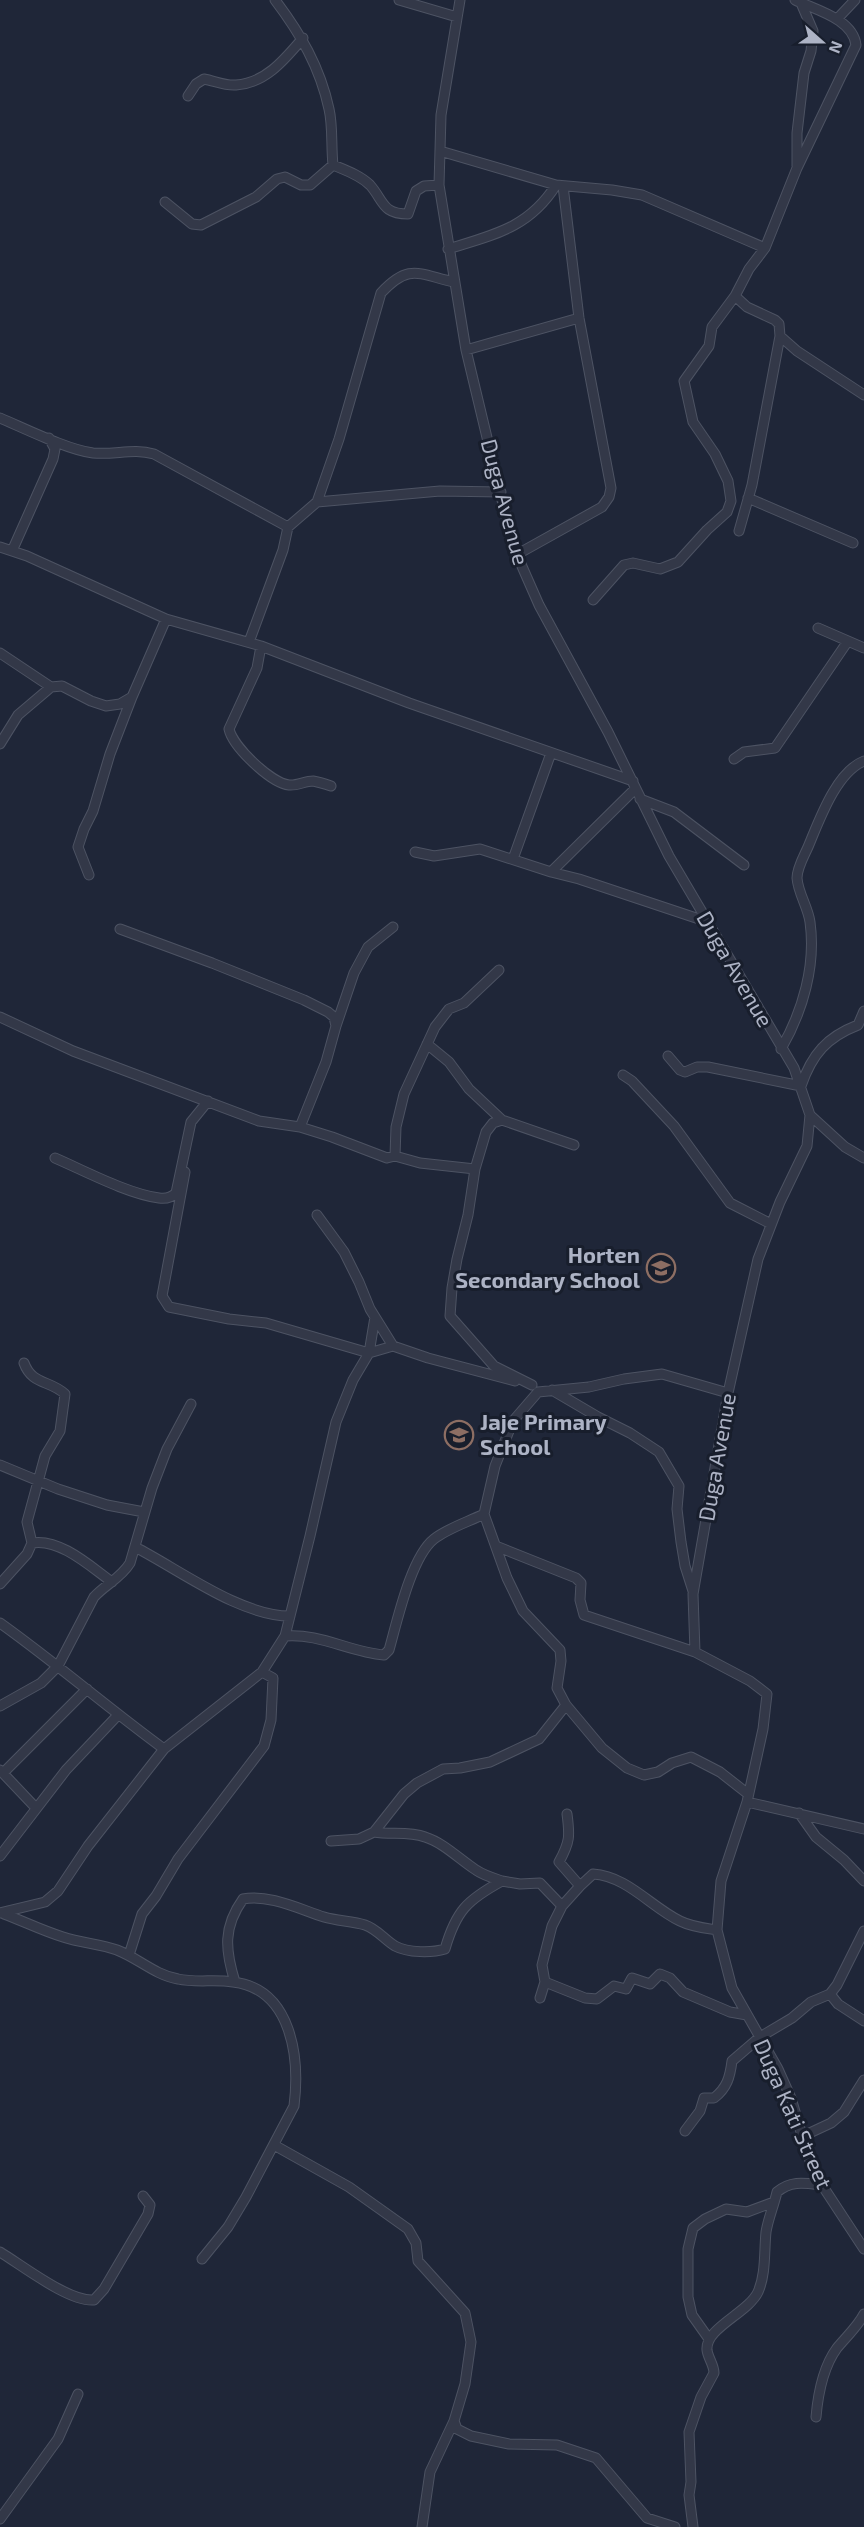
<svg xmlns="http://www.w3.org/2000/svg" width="864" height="2527" viewBox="0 0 864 2527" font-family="'Exo 2',sans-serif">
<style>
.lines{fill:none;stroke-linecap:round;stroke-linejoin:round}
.minor-casing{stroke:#4d5363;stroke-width:11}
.minor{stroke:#333848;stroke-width:9}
.labels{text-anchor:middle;stroke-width:6;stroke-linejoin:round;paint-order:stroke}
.street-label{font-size:22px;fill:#adb3c5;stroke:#181e2c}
.poi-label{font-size:22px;font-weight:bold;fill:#adb3c5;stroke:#181e2c;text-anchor:end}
</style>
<rect width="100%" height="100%" fill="#1f2638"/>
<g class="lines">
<g class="minor-casing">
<path id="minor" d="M275,0C300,33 320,67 329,109C333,126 331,147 333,165
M399,0L457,17
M460,0L441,115L439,185L466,350L513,546L539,605L608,732L669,856L794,1068L810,1115L807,1146L780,1202L758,1259L728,1393L693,1594L695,1652L750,1681L767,1694L763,1729L747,1802L864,1829
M795,0C816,10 853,19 856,45L797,168L765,248L749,269L735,296L747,307L775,320L779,324L780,336L797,351L864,395
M837,19L855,0
M188,96L196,84L204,79C215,81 225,86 236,85C266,83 285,59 303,38
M440,151L556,185L612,190L642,195L765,248
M797,166V133L804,73L811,51L813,31L801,3
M165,202L192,224L201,225L256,197L277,179L285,177L301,185H310L333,165C345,170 360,175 370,185C384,201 382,214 408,214L416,191L424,186L439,185
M448,249C493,235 529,228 556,185
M466,350L579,318
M0,418C24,428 68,450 93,453C116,455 133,448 154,454L288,527
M748,498L853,543
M317,502L339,439L381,293C409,263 418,274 454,282
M739,531L752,485L780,336
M0,547L27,556L166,619L261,646L409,703L633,781
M12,551L53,459L55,449L49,438
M516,555L602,507L609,497L611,488L579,318L563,186
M593,600L624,565L633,563L660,569L678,562L707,530L727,512L731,501L728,481L715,454L693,422L684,381L709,346L712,327L735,296
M818,628L864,648
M249,642L283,550L288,527L317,502L440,491L501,492
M261,646L257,668L229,729C233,747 271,783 289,785C297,786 305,781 313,781C319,782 325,784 331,786
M0,653L51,687
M0,744L18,715L51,687L62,686L91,701L106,706L120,704L132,697L166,619
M734,759L744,752L775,748L848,641
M640,799L674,812L744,865
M415,852L434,856L480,849L551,872L635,789
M513,859L551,753
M551,872L579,879L708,922
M89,875L78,847L84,829L93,811L110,754L132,697
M120,929L212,963L304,1000L328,1012L334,1017L336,1026L326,1062L300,1127
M0,1017L73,1051L259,1121L300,1127L332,1137L387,1158L395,1156L420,1163L475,1169
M336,1026L354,973L368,947L393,927
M427,1044L449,1062L469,1089L502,1120
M781,1049C803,1011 816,965 810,922C808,907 798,893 797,878C797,868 804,856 808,847C819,821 836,772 864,761
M668,1056L680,1070L685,1072L697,1067H708L801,1086C812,1054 827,1037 858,1025L864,1011
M623,1075L632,1081L674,1126L730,1203L771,1224
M810,1115L845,1147L864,1158
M395,1156L396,1127L404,1094L435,1027L449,1009L464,1003L499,970
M55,1158C85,1171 128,1194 159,1198C166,1199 172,1197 176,1193L191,1122L208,1101
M185,1172L162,1296L169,1307L229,1319L266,1323L369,1353L375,1317
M317,1215L344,1252L359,1282L370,1309L393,1346L428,1358L515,1381
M24,1363C32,1385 50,1380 65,1394L60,1431L45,1456L27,1522L32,1543
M532,1385L494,1366L450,1316L452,1288L457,1259L468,1215L475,1169L486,1132L493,1123L502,1120L574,1145
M552,1390L598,1417L630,1433L659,1452L679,1486L677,1509L681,1542L685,1566L693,1591
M728,1393L662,1374L624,1379L589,1387L538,1392L513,1421L495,1466L484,1514L507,1578L523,1611L560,1650L561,1661L557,1688L566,1705L602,1748L627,1768L644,1775L658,1772L672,1763L691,1757L720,1772L748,1794
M0,1465L58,1489L107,1505L144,1512
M496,1546L576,1578L581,1583L580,1600L584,1615L695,1652
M135,1547C180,1570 240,1616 290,1616
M0,1584L27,1554L32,1543C60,1538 91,1567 112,1582
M0,1623C56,1663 108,1708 164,1749
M285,1636L310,1536L336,1422L353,1380L369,1353L393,1346
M0,1706L41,1683L58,1666L94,1597C106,1584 121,1578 130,1563L152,1488L167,1449L191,1404
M0,1770L36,1808
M3,1773L87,1689
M747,1802L721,1881L717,1930L732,1988L778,2069L791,2098L808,2156L822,2185L864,2249
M799,1813L816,1837L844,1860L864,1881
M567,1814C570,1836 570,1842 559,1862L580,1886L593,1874C627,1876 651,1907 680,1921C692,1927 704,1928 717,1930
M374,1832C390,1835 409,1831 425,1837C444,1843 459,1859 476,1870C483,1875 493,1878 502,1881
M331,1841L359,1839L374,1832L404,1794L417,1783L443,1769L460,1768L490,1762L539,1739L566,1705
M0,1856L66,1770L118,1715
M0,1913L45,1902L58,1891L88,1846L164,1749L262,1672L285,1636C319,1633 350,1652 384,1655L389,1650C397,1622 411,1557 434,1539C448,1528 468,1522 484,1514
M4,1914C23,1921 43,1931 63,1937C81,1943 100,1944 117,1950C138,1958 155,1975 178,1979C196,1983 215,1979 233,1982C292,1989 300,2058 294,2106L246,2197L228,2227L202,2259
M129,1955L142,1914L156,1896L178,1859L264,1746L271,1720L273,1678L262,1672
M235,1982C225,1950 223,1927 243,1899C269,1894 299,1909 324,1917C337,1921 352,1921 365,1925C377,1929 385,1940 395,1946C408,1953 432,1953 445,1949C456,1911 467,1900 502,1881L520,1884L540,1883L562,1906
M545,1982L585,1998L597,1999L614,1986L626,1989L632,1978L650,1984L660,1974L670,1978L683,1992L730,2012L747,2015
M830,1994L838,2004L864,2021
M540,1998L545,1982L542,1965L552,1926L562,1906L580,1886
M685,2131L700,2111L704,2098H714C727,2088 730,2077 732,2061L760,2037L792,2018L811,2002L830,1994L837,1985L864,1931
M801,2137L831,2123L844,2112L864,2080
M274,2145L349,2187L408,2229L416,2243L418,2261L465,2313L471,2342L465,2384L454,2421L457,2429L471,2436L509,2444L557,2445L596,2458L647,2518L675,2527
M0,2252C23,2266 69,2302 94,2300L104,2289L148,2214L150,2205L143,2196
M709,2339L692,2315L688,2297V2249L693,2228L705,2219L726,2209L747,2212L774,2202
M816,2417C818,2394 823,2367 837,2348C846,2337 858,2326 864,2314
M0,2519L58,2439L78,2394
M422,2527L430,2472L454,2421
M693,2527L689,2495L691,2482L689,2432L701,2397L714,2373C714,2365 708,2358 707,2350C705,2328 748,2313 758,2292C766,2274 764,2252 766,2232C768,2219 774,2205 777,2192C791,2180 805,2183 822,2185"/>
</g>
<use href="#minor" class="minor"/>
</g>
<defs>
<g id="school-ring" transform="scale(1.5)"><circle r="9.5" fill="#181e2c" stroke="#8d6e63" stroke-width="1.5"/><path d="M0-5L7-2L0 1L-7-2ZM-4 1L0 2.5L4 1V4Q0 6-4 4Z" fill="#8d6e63"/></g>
</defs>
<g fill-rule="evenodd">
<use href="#school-ring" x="661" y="1268"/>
<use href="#school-ring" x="459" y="1435"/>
</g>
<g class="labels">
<g class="street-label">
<text transform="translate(505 502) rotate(75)" y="8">Duga Avenue</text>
<text transform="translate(735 969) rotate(60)" y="8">Duga Avenue</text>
<text transform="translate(717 1457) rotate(-80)" y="8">Duga Avenue</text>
<text transform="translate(793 2114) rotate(66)" y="8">Duga Kati Street</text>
</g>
<g class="poi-label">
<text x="640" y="1263">Horten<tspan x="640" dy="25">Secondary School</tspan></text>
<text x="480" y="1430" text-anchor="start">Jaje Primary<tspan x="480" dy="25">School</tspan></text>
</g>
</g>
<g transform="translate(822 42) rotate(111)" stroke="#181e2c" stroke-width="4.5" paint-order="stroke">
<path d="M0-4.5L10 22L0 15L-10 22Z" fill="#adb3c5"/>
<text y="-9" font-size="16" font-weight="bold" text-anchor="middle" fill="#adb3c5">N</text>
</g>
</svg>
